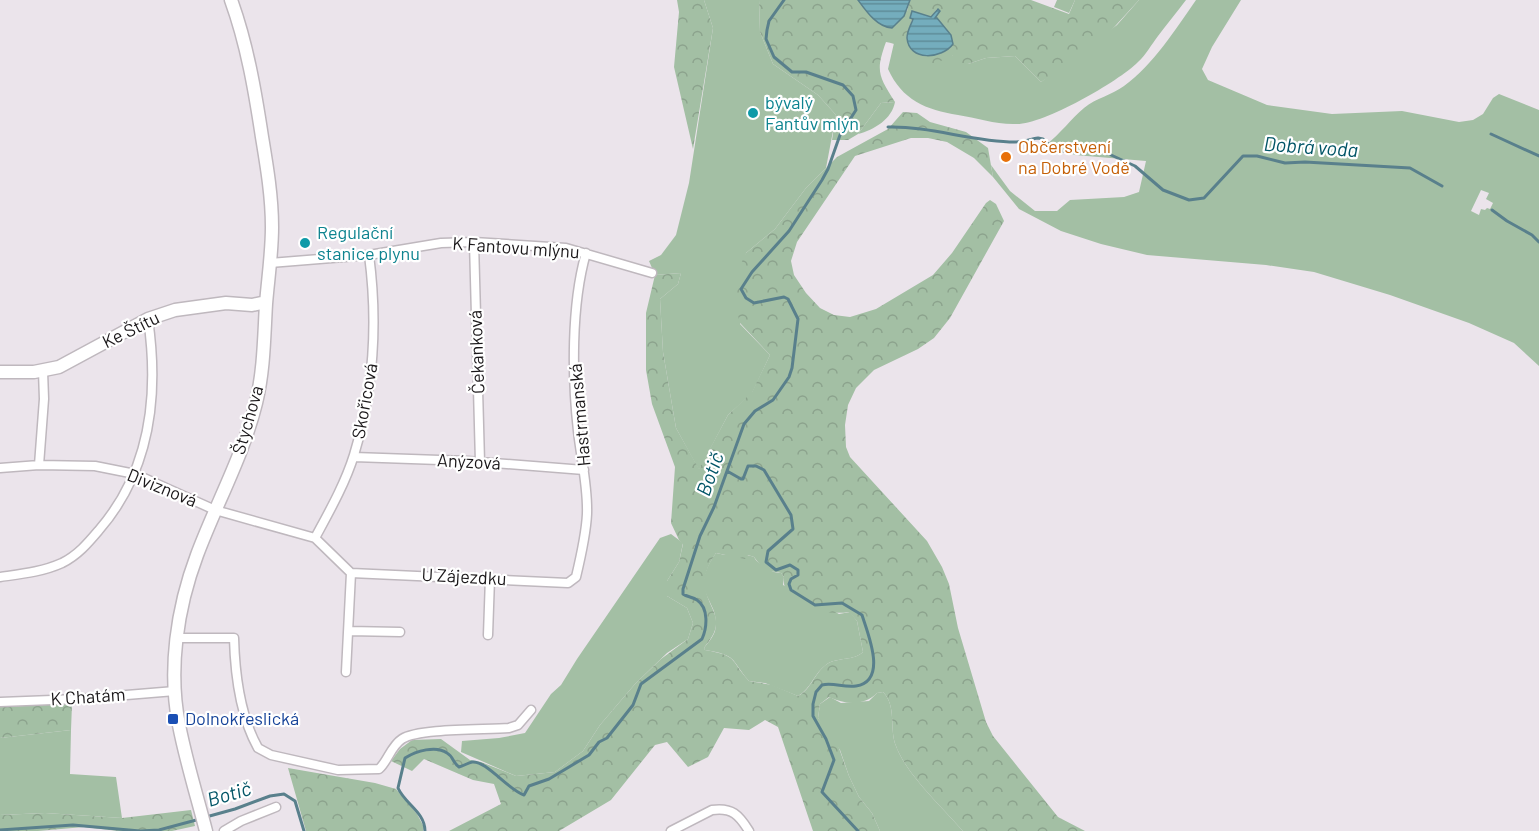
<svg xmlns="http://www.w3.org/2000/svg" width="1539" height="831" viewBox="0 0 1539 831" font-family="Barlow,sans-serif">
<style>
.grass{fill:#a3bfa4;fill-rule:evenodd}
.forest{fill:url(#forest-crowns);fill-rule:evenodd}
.water{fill:url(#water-rules);stroke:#59808c;stroke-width:1.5}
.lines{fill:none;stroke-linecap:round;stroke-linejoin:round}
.stream{stroke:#59808c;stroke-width:3}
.street-casing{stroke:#bfb8be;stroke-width:11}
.secondary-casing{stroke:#bfb8be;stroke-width:15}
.street{stroke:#fff;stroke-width:8}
.secondary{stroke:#fff;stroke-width:12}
.culture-dot{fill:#0f9aa8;stroke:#fff;stroke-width:2}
.food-dot{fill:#e8710a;stroke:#fff;stroke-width:2}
.transit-dot{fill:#1a4fb4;stroke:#fff;stroke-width:2}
.labels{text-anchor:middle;stroke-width:4.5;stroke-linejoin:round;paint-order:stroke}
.culture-label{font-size:18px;fill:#0d838f;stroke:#fff;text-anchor:start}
.food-label{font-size:18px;fill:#c56008;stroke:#fff;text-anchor:start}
.street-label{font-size:18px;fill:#1a1719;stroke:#fff}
.transit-label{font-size:18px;fill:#164399;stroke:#fff;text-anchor:start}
.water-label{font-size:20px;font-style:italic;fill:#005466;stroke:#fff}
</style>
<defs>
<pattern id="forest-crowns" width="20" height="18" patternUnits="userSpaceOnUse" patternTransform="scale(1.5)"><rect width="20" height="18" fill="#a3bfa4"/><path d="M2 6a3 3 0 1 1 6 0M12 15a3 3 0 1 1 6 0" fill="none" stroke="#8ca38d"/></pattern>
<pattern id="water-rules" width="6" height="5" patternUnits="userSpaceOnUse" patternTransform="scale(1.5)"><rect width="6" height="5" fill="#74adbd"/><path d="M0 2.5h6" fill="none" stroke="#5e8c99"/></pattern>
</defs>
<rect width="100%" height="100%" fill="#ebe4eb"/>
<path class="grass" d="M704,0H759L760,32L773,64L818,95L836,115L826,168L806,188L775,229L746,253L740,324L770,355L752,393L728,415L699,470L676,428L663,352L660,299L678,284L681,273L655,275L649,261L661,255L676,235L689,183L713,28Z
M1057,0H1075L1069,13L1054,7Z
M1139,0H1186C1177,12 1167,24 1158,36C1151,45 1146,55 1138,62C1118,82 1044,124 1017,124C997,125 977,118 958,115C926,110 902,100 888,69L894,43L952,55L968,64L986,58L1015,56L1041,82L1117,25Z
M1196,0H1241L1212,47L1202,69L1208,80L1267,105L1332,114L1402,111L1459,122L1473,120L1483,114L1493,98L1499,94L1539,110V366L1514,343L1469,323L1390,295L1314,272L1266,265L1147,255L1101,244L1061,231L1019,209L993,177L991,165L1010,191L1035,211H1057L1070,200L1124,197L1139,192L1146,161L1075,155L1047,144C1060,134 1071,119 1084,108C1096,98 1112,95 1124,86C1154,64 1175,30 1196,0ZM1481,190L1489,193L1486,199L1493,203L1490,209L1487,208L1485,210L1481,209L1479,215L1471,211Z
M895,102C892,119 874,130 858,134L881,103Z
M671,534L683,543L679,562L667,581V596L687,608L693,623L688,639L667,653L635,684L600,725L583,751L555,772L516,776L461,752L462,741L499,738L525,733L551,694L561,685L577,659L660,538Z
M716,553C729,557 742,552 754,557C758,565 772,573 781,573L784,577L783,585L839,614L850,612L857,621L863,652C854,661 838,657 827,664C814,673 811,689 798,696L765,683L749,681C729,658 739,656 705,650L704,648C708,643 713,637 715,631C722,599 686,595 716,553Z
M883,692C897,706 889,729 896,746C906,774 943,808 963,831H880L872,813L859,797L849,776L840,750L818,718L820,704L830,697L841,703L869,701L877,693Z
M71,730L70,774L116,777L122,818L45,813L0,815V738Z"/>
<path class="forest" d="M677,0H704L713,28L693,149L674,67L679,12Z
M759,0H858L867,12L907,11L910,0H1031L1069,14L1075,0H1139L1095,48L1041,82L1015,56L986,58L968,64L957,63L952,55C915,79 915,46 886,42C875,72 879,76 895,102L881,103L858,134L848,140H832L836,115L818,95L773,64L760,32ZM937,9L934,20L937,18L951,35L953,44L907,36L914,13L931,17Z
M903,112L917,113L930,122L966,132L988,148L993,177L974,158L947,142L928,138H911L855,156L797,242L791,261L794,275L806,293L820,308L834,315L850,317L876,309L933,275L952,253L986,203L990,200L996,204L1004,221L950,318L934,338L918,349L874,370L856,388L848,405L845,425L846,447L850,457L927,541L942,567L949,584L958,628L986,722L993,736L1058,817L1085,831H963C943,808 906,774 896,746C889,729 897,706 883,692L877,693C864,706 846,705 829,697L820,704L818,718L835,737L849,776L859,797L872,813L880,831H813L778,727L765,720L749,730L724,728L708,757L688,767L667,742L655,745L611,800L559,831H449L501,804L494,784L473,780L424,759L412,771L391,761L400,749L412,740L441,739L470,760L481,762L516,776L555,772L583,751L600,725L635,684L661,659L688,639L693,623L687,608L667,596V581L679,562L683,544L679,540L671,523L675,467L652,404L646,370V313L655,275L681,273L678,284L660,299L663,352L676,428L699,469L728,415L752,392L770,355L740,323L730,287L746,253L775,229L806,188L837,157L888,129ZM716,553L745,559L748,555L754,557L764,570L781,573L784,577C780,606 827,616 849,612L857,621L863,652C854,661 838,657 827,664C814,673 811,690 798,696L772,685L749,681C729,659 739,656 705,650L704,648C710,640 717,632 716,621C716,615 712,608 710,603C701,583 704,571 716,553Z
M72,704L71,730L0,738V707Z
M288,768L375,783L396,789L417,814L424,827L423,831H306Z
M191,810L195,826L172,831H118L84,827L38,831H0V815L45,813L122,818Z"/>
<path class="water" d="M858,0H910L904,16L892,28C877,27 866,11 858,0Z
M938,9L940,11L935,18H937L951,35L953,44C942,59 909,62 907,38C907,31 911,25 913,19L910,18L912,11L931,17Z"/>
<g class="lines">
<path class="stream" d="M888,127C931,126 972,142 1015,142C1023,142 1031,139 1038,138L1043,139L1056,151L1079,152L1098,149L1135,166L1163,190L1189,200L1204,198L1243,156H1257L1285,163L1305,162L1410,168L1442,186
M1491,134L1539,156
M1492,210L1507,221L1532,235L1539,242
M727,471L741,479H743L748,466H756L764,470L791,515L793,529L768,551L766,562L776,570L790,565L798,570V575L791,579L789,584L791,590L815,605L842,603L862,615C868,634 888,681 856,686C844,688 833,682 822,685L816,692L813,704V716L826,739L834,760L822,792L858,831
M206,817L235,809L270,796L284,794L295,801L304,831
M0,830L73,825L140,831
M140,831L159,830L200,819
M425,831C425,812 405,804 398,788L405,758C416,751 436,745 447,753C453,756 453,763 459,767C463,766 468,763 472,762C486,760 508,790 524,795L529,786L549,779L589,755L599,742L607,738L633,705L641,684L702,639C707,628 709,608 697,600C693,597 687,597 683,594V589L700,536L714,507L744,424L755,411L773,400L789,377L792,368L798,319L788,299L784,297L754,303L746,298L741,289L752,272L789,231L822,180L828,169L840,135L856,110L853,96L843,85L806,72H792L774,57L766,39L767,30L769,21L784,0"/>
<g class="street-casing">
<path id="street" d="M474,242L480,462
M270,263L369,255L441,243L474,242L566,248L652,273
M354,457L468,461L584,470
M39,465L44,399L43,371
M0,468L39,465L95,466L135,474L215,510L315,538L351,573L568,583L576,577C581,556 586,535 587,514C588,486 581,459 578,431C572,378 571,305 586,253
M315,538C329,512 345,484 354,455C374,389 378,323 369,255
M0,577C21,574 42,572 62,563C78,555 88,543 99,530C151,470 159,394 148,319
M349,631L400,632
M488,635L490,578
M177,638H234C235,675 240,716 258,748L271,755L338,770L379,769C388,761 391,746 402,739C419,728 486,730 509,728L518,725L531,710
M346,672L351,573
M0,702L78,699L175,691
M224,831L241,821L276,807
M671,831L712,810C732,807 739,815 749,831"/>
</g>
<g class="secondary-casing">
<path id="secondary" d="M0,372H34L59,367L148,319L175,310L226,303L252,305L266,302
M206,831C197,796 186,761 179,725C168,670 177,608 197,555C216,504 243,456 256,403C264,370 264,338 266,304C268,279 272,253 272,227C272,197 267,167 262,137C255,91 247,44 231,0"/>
</g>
<use href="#street" class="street"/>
<use href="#secondary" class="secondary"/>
</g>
<g class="culture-dot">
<circle cx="753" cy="113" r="6"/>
<circle cx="305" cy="243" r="6"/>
</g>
<circle class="food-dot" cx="1006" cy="157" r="6"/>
<rect class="transit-dot" x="167" y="713" width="12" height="12" rx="3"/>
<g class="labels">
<g class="culture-label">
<text x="765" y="109">bývalý<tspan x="765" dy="21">Fantův mlýn</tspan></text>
<text x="317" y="239">Regulační<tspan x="317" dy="21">stanice plynu</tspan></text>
</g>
<g class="food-label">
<text x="1018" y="153">Občerstvení<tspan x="1018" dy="21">na Dobré Vodě</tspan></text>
</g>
<g class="street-label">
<text transform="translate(516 248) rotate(4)" y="6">K Fantovu mlýnu</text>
<text transform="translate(131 330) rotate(-26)" y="6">Ke Štítu</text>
<text transform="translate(477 352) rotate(-92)" y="6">Čekanková</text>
<text transform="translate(365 401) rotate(-80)" y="6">Skořicová</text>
<text transform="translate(580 415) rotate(-95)" y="6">Hastrmanská</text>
<text transform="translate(248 420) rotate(-74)" y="6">Štychova</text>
<text transform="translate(469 462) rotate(3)" y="6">Anýzová</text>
<text transform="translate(162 488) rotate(22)" y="6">Diviznová</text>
<text transform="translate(464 577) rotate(3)" y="6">U Zájezdku</text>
<text transform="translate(88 697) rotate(-4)" y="6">K Chatám</text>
</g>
<g class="transit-label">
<text x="185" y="725">Dolnokřeslická</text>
</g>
<g class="water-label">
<text transform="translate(1311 147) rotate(4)" y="7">Dobrá voda</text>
<text transform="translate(710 474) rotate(-70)" y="7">Botič</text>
<text transform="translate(229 794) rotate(-16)" y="7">Botič</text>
</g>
</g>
</svg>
